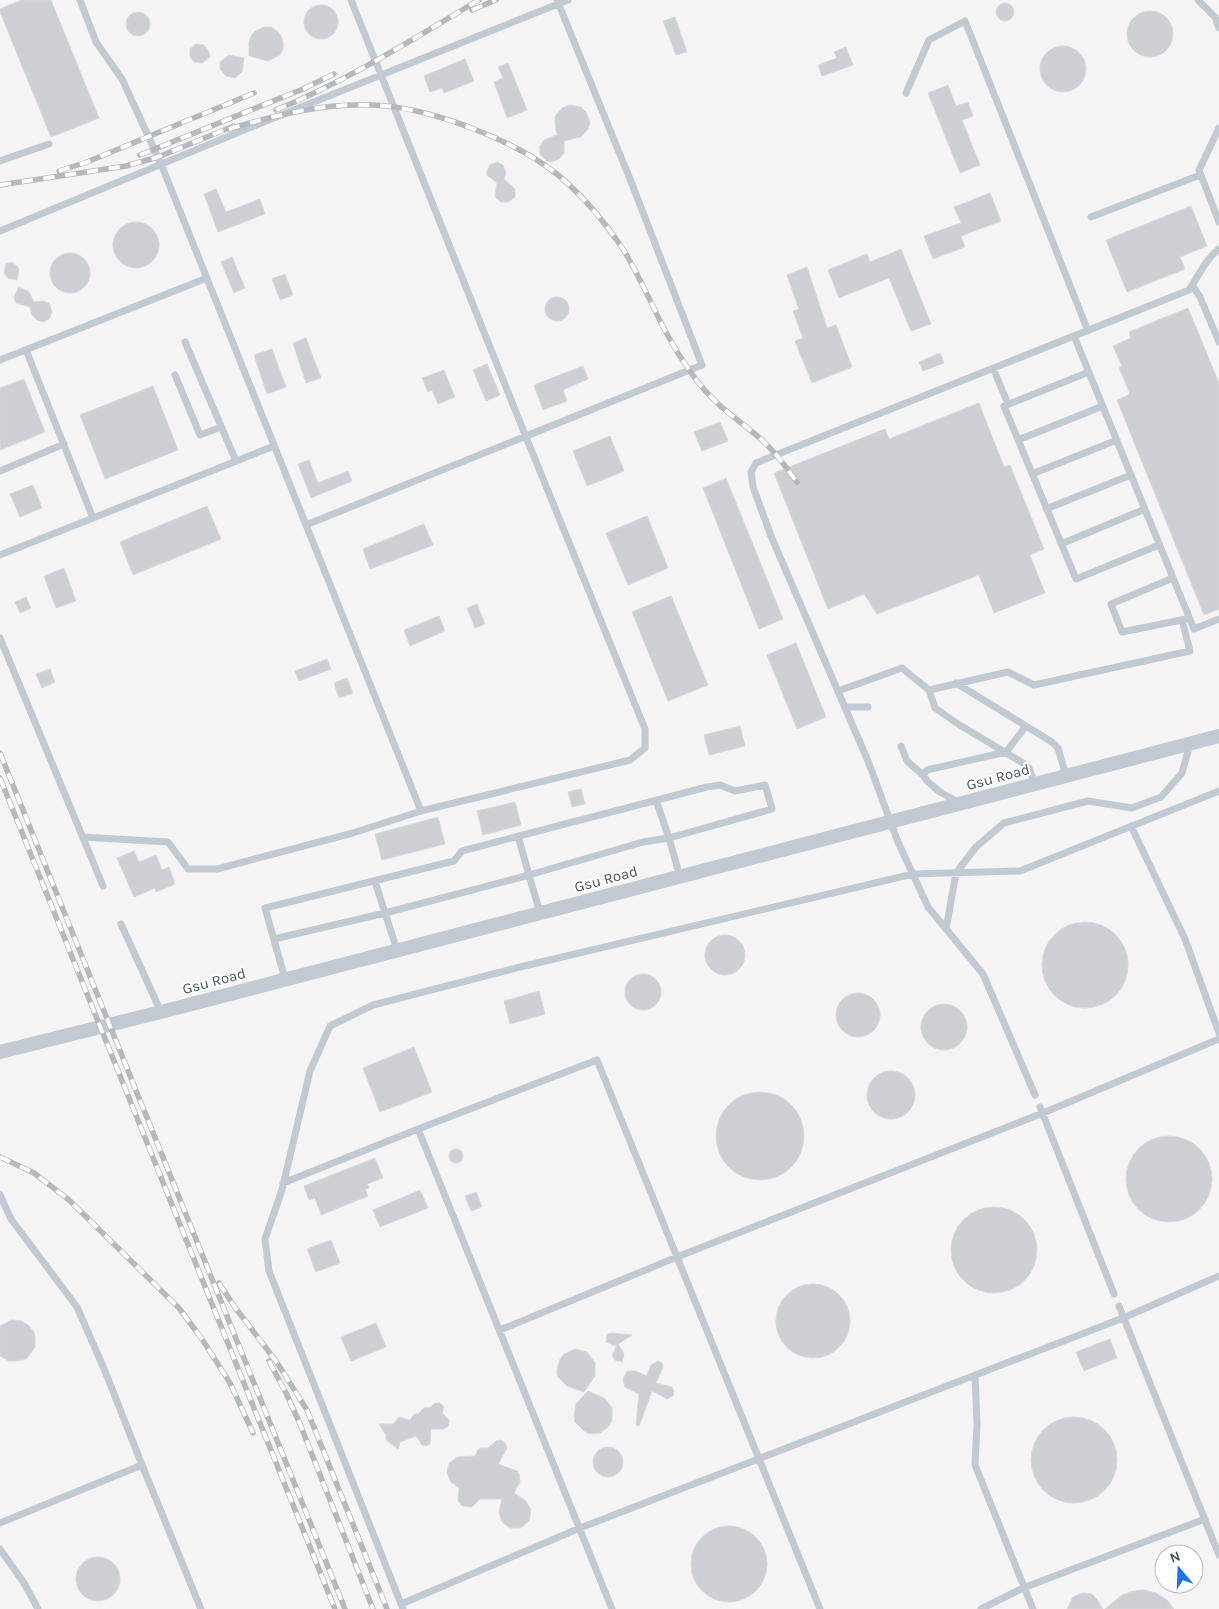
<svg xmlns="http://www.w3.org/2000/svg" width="1219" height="1609" viewBox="0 0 1219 1609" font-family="Karla,sans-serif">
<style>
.building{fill:#cdcfd5;stroke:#d7d9de}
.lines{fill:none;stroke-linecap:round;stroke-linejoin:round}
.lane{stroke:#c1cad2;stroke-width:7}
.street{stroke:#c1cad2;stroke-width:14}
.rail-casing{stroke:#b5b8bd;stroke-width:5.5}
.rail{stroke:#fff;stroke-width:4;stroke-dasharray:11;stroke-linecap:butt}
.labels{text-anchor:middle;stroke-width:4;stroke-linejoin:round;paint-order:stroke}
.street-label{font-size:15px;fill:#4a5661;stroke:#fff}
</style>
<rect width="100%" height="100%" fill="#f5f3f3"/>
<path class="building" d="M22,0H51L99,118L51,137L0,12V9Z
M996 12a9 9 0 1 1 18 0a9 9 0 1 1-18 0Z
M304 22a17 17 0 1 1 34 0a17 17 0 1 1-34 0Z
M1127 34a23 23 0 1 1 46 0a23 23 0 1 1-46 0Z
M126 24a12 12 0 1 1 24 0a12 12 0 1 1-24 0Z
M675,17L687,52L676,55L663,21Z
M264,27H271L277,31L281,36L283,42V49L280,55L268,61L249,56V42L251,36L255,31Z
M196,44L204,45L208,50L210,57L202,63L194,62L190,57V49Z
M1040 69a23 23 0 1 1 46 0a23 23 0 1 1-46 0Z
M846,47L853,65L822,76L818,65L837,58L834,52Z
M229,55L244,58L242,72L235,78L226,76L220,69V62Z
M465,59L474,81L444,93L442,88L430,92L424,76Z
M508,63L527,110L507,118L494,82L503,78L498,67Z
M948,85L956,106L968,102L973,116L962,120L980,165L960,173L928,93Z
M570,105L581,107L586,112L590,122L588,129L581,137L564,141V153L559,159L552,162L547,161L540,154V146L544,140L557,135L555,124V117L562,108Z
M497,162L503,165L506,173L504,179L515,189V197L508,202H501L496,198L495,194L497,183L487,175V171L490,165Z
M216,189L226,212L260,199L265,214L218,232L204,194Z
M990,193L1001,221L961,236L965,247L933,259L924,236L961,223L954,207Z
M1191,206L1207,246L1180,257L1185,269L1127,292L1106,240Z
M113 245a23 23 0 1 1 46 0a23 23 0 1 1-46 0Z
M901,249L931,324L911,331L889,278L839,298L828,270L867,254L870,262Z
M50 273a20 20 0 1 1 40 0a20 20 0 1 1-40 0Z
M232,257L245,288L234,293L221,262Z
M12,262L19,268L17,280L8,278L4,273L6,264Z
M807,267L827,328L836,325L852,367L812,383L795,341L803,338L793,311L799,309L787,275Z
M285,274L293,295L280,300L272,279Z
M19,287L29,292L34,302L43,301L49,303L52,312L49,319L43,322L37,320L32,315L30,307L16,303L14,297Z
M545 309a12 12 0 1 1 24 0a12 12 0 1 1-24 0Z
M1188,308L1219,383V609L1204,615L1117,400L1130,394L1119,367L1122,366L1113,346L1131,338L1129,332Z
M306,338L321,378L306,383L293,343Z
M272,349L286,387L267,394L254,355Z
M940,353L944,363L923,371L919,362Z
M487,364L500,395L486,401L473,370Z
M583,366L588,379L563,390L567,401L543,410L534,385Z
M444,370L455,397L438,404L432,390L428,392L422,378Z
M24,379L45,432L0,450V388Z
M153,386L178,450L105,479L80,415Z
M979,403L1004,467L1010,465L1044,549L1030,555L1045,593L994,613L979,575L877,614L864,594L828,609L774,473L885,429L889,439Z
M720,422L728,441L702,451L694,432Z
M610,436L624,471L587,486L573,451Z
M309,460L318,483L348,471L352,481L311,498L298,464Z
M726,478L783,619L759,629L703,488Z
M33,485L42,508L20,517L10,494Z
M207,506L221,539L133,575L120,542Z
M647,516L668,568L628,585L606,533Z
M424,524L433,545L370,569L363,549Z
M64,568L76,601L56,608L44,576Z
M671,596L708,685L668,701L632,612Z
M26,597L31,608L20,613L15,602Z
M477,604L485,624L475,628L467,608Z
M439,616L445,631L410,646L404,630Z
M796,643L826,717L797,729L767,655Z
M327,659L331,669L299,681L295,671Z
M50,669L55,682L42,688L36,674Z
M347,678L353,693L339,698L334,683Z
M740,726L745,746L709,755L704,735Z
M581,789L585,804L572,807L568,792Z
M515,802L521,825L483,835L477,811Z
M438,817L445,844L382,860L375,834Z
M134,851L139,862L156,855L162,870L169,867L175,884L156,892L155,888L134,897L117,858Z
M1042 965a43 43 0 1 1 86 0a43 43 0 1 1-86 0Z
M705 955a20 20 0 1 1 40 0a20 20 0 1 1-40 0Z
M625 992a18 18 0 1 1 36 0a18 18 0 1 1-36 0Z
M539,991L545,1014L510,1024L504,1001Z
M836 1015a22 22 0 1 1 44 0a22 22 0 1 1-44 0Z
M921 1027a23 23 0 1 1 46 0a23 23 0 1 1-46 0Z
M414,1047L432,1092L380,1112L363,1068Z
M867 1095a24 24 0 1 1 48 0a24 24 0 1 1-48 0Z
M716 1136a44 44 0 1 1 88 0a44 44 0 1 1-88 0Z
M1126 1179a43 43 0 1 1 86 0a43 43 0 1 1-86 0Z
M449 1156a7 7 0 1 1 14 0a7 7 0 1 1-14 0Z
M375,1158L383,1178L367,1184L369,1188L365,1189L368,1196L321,1215L315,1198L309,1200L304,1186Z
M420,1190L428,1208L380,1227L373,1210Z
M476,1192L482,1207L471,1211L465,1196Z
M951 1250a43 43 0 1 1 86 0a43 43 0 1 1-86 0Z
M331,1240L340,1263L316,1272L307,1249Z
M776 1321a37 37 0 1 1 74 0a37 37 0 1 1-74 0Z
M12,1320L21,1321L28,1325L34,1332L35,1338V1347L30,1354L26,1359L17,1361H9L0,1356V1326Z
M376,1323L386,1347L351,1361L341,1337Z
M612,1333L632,1335L618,1344L624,1354L622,1362L615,1360L612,1356L617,1345L615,1346L606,1342L607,1334Z
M1110,1339L1117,1358L1084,1371L1076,1352Z
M575,1349L587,1352L595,1363V1376L584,1392L567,1386L558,1377L557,1371L560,1359L564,1354Z
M658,1361L662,1363L663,1367L656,1383L672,1387L674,1391L673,1396L667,1399L652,1391L639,1426L636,1425L639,1394L625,1387L623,1379L627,1371H635L647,1376L651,1365Z
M588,1391L604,1398L612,1408V1421L608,1427L600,1433L590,1434L584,1431L575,1422L574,1416L576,1404Z
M435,1403H440L444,1407L442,1413L449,1420V1423L448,1426L444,1429H431L430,1444L426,1446L422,1445L416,1436L400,1442L398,1449L386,1440V1435L379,1424H393L399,1417L410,1420L414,1414H418L424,1408L431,1407Z
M1031 1460a43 43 0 1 1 86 0a43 43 0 1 1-86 0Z
M501,1440L505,1443L507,1448L498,1464L517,1471L519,1474L520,1482L514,1493L526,1501L531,1510L529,1521L521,1528H510L502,1522L499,1512L502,1499H480L472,1507L462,1506L458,1501L459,1488L451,1482L447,1473L449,1463L457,1457L475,1456L477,1451L480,1448H488L496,1441Z
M593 1462a15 15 0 1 1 30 0a15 15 0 1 1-30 0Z
M691 1564a38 38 0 1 1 76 0a38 38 0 1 1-76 0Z
M76 1579a22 22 0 1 1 44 0a22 22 0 1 1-44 0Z
M1144,1590L1156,1593L1167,1600L1174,1609H1105L1122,1595L1133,1591Z
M1082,1593L1092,1594L1096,1598L1103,1609H1067L1073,1597Z"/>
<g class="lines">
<path class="lane" d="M80,0L96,42L122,79L161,164L421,811
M1198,0L1215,17L1219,28
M906,93L929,40L965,21L1088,331
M1219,128L1199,170L1219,222
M0,161L49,144
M1091,217L1200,175
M0,231L239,132L568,0
M1192,285L1200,297L1219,342
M1074,336L1194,629L1219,619
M185,342L236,461
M26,350L93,518
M0,360L207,278
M993,368L1008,404
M1089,372L1004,406L1076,579L1159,545
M175,375L200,435L221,427
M1018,440L1103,406
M0,471L64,444
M1032,474L1117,440
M1046,509L1131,475
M306,525L702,365L630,179L557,0
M1061,544L1145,509
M0,555L274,446
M1173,578L1111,604L1122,632L1186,619
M0,638L103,886
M956,683L1052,742L1058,748L1066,776
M929,690L935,708L958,724L1023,763L1029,768L1035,784
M838,691L902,668L929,690L1008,672L1034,685L1190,651L1182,620
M845,707H868
M901,746L907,761L923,775
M958,802L940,792L927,781L923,775L927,770L1006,752L1026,726
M1131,826L1185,939L1219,1033
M518,836L529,875L643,842L669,838L656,800
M83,837L168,842L188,869H217L353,833L421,811L630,760L645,748V729L526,437L351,0
M375,881L385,913L529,875L540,913
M121,924L161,1012
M946,929L956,873L976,847L1004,823L1088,801L1132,808L1161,797L1182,773L1190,744
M274,939L385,913L397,950
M285,979L265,908L454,861L462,851L707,787L720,785L735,791L765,785L772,809L669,838L680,877
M1035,1095L983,974L928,907L898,842L868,761L771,536L753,487L751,472L756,463L1189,290C1200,274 1204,261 1219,249
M1040,1107L1114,1294
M418,1129L597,1060L820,1609
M283,1183L418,1129L612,1609
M0,1195L11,1219L77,1307L105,1371L142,1465L0,1523
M1119,1306L1219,1555
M500,1330L677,1257L1043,1113L1219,1039
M975,1375L977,1424L975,1465L1033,1609
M142,1465L201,1609
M0,1549L24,1583L38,1609
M401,1604L580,1528L1123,1318L1219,1276
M403,1609L269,1271L265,1239L282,1190L310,1071L330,1026L373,1005L520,967L913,874L1020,871L1219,791
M981,1609L1023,1588L1205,1519"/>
<path class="street" d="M0,1052L161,1012L1219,736"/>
<g class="rail-casing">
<path id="rail" d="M472,10L496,0
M276,110C347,81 413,39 479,0
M229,129C276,115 324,103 373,105C429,107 515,140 558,175C582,195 606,224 623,249C647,288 661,331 688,368C695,379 705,391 714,400C730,416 750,428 766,444C778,455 787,469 797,482
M140,155L303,89L334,74
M59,171L87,162L254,93
M0,185L126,166L158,157L234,126
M0,753L345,1609
M0,778L335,1609
M0,1157L34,1173L69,1200L179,1308L202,1339L230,1383L253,1433
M219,1283L234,1306L276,1361L307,1410L387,1609
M269,1361L286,1393L300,1424L373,1609"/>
</g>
<use href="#rail" class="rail"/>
</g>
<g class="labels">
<g class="street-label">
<text transform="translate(998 777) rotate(-15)" y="5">Gsu Road</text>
<text transform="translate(606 879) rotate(-15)" y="5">Gsu Road</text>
<text transform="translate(214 981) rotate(-15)" y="5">Gsu Road</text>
</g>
</g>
<g transform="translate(1179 1569) rotate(341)"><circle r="24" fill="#ffffff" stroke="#b7bbc0"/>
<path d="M0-4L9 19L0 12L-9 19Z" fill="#1a73e8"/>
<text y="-8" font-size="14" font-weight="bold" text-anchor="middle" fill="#4a5661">N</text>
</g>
</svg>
